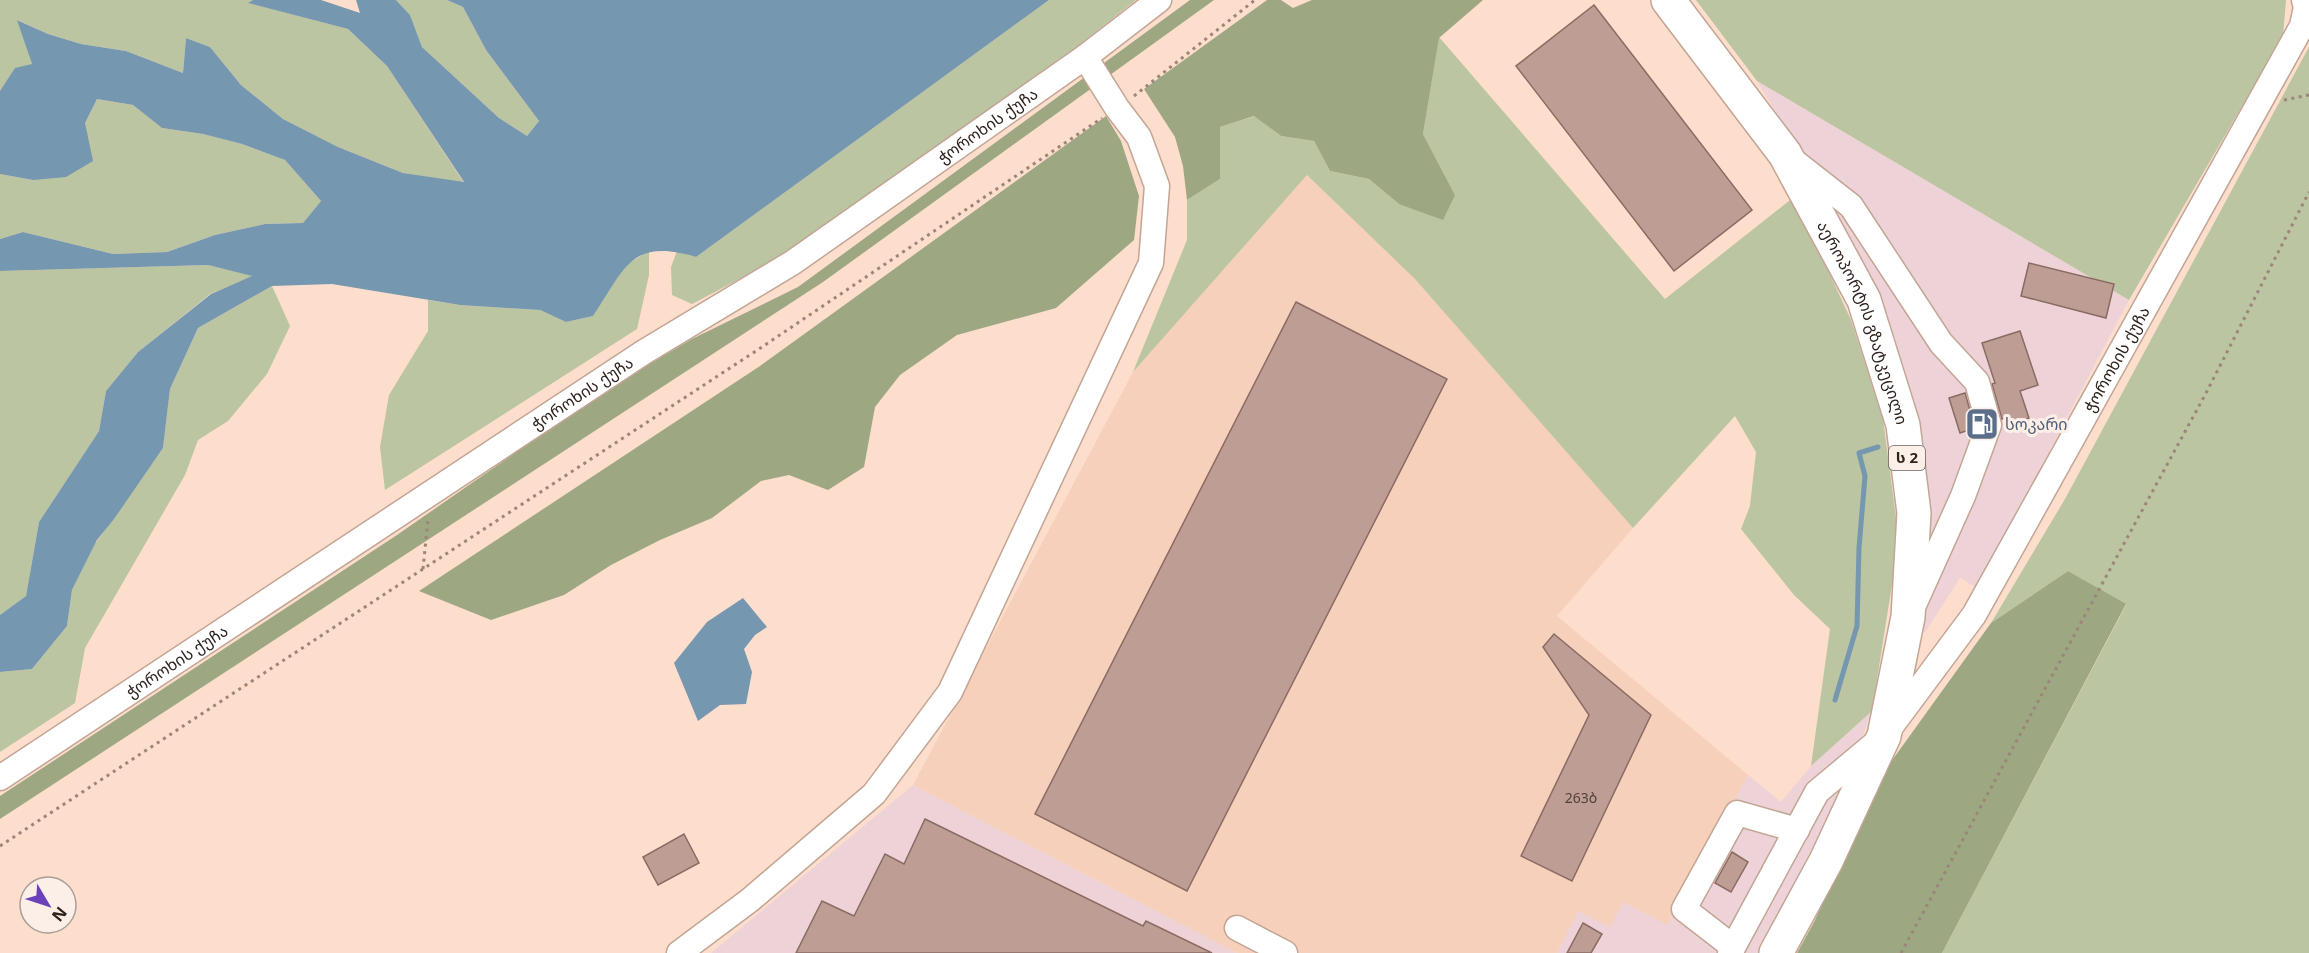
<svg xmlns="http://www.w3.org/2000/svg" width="2309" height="953" viewBox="0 0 2309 953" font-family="'Noto Sans','Noto Sans Georgian',sans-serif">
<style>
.commercial{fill:#edd3d8}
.built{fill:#f7d0bc}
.green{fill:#bbc5a2}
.forest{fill:#9da781}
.water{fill:#7597b0}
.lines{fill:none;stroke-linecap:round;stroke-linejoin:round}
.stream{stroke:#7597b0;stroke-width:5}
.building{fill:#be9d94;stroke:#8a6b63;stroke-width:1.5}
.minor-casing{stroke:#c3a595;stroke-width:27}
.highway-casing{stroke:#c3a595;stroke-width:36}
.path{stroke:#9c8579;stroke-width:3;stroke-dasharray:3 4.5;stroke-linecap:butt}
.minor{stroke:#fff;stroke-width:24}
.highway{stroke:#fff;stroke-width:33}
.labels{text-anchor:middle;stroke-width:6;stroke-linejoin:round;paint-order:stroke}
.number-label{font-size:14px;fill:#53423b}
.shield{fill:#fcefe8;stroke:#6c605a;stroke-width:1.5}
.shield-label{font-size:15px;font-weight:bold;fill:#2f231d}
.street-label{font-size:16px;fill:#2f231d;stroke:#fcefe8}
.service-label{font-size:16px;fill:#4e5e75;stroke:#fcefe8;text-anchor:start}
</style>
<rect width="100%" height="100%" fill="#fdddcc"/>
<path class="commercial" d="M1757,81L2129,300L1977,588L1960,578L1924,634L1926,524L1898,353L1838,215Z
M1872,711L1818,855L1763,953H1557L1578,910L1623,902L1741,787L1748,775L1781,802L1811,766Z
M913,785L1237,953H711Z"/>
<path class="built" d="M1307,175L1415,279L1633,528L1557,616L1748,775L1667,925L1623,902L1610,927L1578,911L1557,953H1237L913,785L1133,372Z"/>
<path class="green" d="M0,0H253L249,3L348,29L387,66L464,183L403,173L338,147L283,119L241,85L210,47L186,38L183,73L126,51L81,44L48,34L18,20L32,64L0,91Z
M396,0H447L463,7L486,50L539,121L527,136L499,118L422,47L410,15Z
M1049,0H1136L1075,48L780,258L692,304L672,295L671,267L677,251L696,257Z
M1696,0H2286L2283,36L2129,300L1757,81Z
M1439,37L1665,299L1794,197L1851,320L1883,419L1899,540L1872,711L1811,766L1830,629L1794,595L1741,529L1750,506L1756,452L1735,416L1633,528L1415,279L1307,175L1133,372L1187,240V200L1220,179V127L1255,116L1281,136L1314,141L1330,171L1369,179L1399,204L1455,195L1423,134Z
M2309,47V953H1942L2126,605L2068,571L1991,623L2065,499Z
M97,99L133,105L162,128L203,134L242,144L285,160L321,201L303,223L265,224L215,235L167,252L113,254L23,232L0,239V174L33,180L85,123Z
M649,251V275L637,329L385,490L380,447L389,395L428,331V300L460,305L540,310L566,322L593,316L624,266Z
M208,265L253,276L210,294L138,352L106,391L99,431L39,522L26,596L0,615V271Z
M272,286L290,326L267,374L228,421L198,440L185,475L85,648L75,703L0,752V672L32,669L67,626L72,590L95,544L163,448L170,389L198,328Z"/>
<path class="forest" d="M1190,0H1214L823,282L0,819V796L397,535L610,387L692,339L798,287Z
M1267,0H1281L1293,8L1312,0H1483L1439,38L1423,134L1455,195L1443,220L1399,204L1369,179L1330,171L1314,141L1281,136L1254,116L1220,127V179L1187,200L1183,166L1175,137L1144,89Z
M1106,116L1121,141L1139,196L1134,240L1056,308L957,335L900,375L875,407L864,467L828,490L789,475L761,481L712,518L660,540L611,565L564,595L491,620L419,591L760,366Z
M2068,571L2126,604L1942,953H1797L1814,922L1888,766L1991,623Z"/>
<path class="water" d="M253,0H321L360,13L356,0H396L410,15L422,47L499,118L527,136L539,121L486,50L463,7L447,0H1049L696,257C630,237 625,269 593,316L566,322L540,310L460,305L332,284L272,286L198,328L170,389L163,448L114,519L97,540L72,590L67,626L32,669L0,672V615L26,596L39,522L99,431L106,391L138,352L211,294L252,276L208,265L0,271V239L23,232L113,254L167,252L215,235L265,224L303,223L321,201L285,160L242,144L203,134L162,128L133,105L97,99L85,123L93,161L66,177L33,180L0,174V91L15,68L32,64L17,20L48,34L81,44L126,51L183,73L186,38L210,47L241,85L283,119L338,147L403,173L464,182L387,66L348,29L248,3Z
M743,598L767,627L755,635L744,649L752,672L746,704L720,705L698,721L674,663L707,622Z"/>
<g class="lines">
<path class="stream" d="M1835,700L1857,626L1859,548L1865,476L1859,453L1878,447"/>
</g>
<path class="building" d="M1594,5L1752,210L1674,271L1516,66Z
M2029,263L2114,284L2106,318L2021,296Z
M1296,302L1447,379L1187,891L1035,814Z
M2020,331L2038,385L2020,391L2029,418L2009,425L2006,418L2002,419L1992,384L1995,383L1982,343Z
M1965,393L1974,424L1972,429L1960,433L1949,398Z
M1554,634L1651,715L1572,881L1521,856L1589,715L1543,647Z
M925,819L1143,926L1146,921L1212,953H796L822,901L854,916L885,854L904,864Z
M684,834L699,863L658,885L643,857Z
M1732,852L1748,862L1731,892L1715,883Z
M1583,923L1602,934L1591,953H1567Z"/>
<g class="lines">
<g class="minor-casing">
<g id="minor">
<path d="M1791,159L1851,206L1941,343L1977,382L1989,425L1963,496L1913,607"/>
<path id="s1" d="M0,778L644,352L792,263L1085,57L1159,0"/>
<path d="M1237,928L1285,953"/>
<path d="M1733,947L1684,909L1737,813L1797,830"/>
<path d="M679,953L750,900L874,794L950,692L1151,263L1157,186L1139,137L1117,108L1085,57"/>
<path id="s2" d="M1730,953L1817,792L1884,736L1974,615L2302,26L2306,7L2304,0"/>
</g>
</g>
<g class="highway-casing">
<g id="highway">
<path id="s3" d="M1668,0L1785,154L1864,300L1903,425L1914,513L1908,617L1884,736L1826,861L1776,953"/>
</g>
</g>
<path class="path" d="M1134,96L1255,0
M2284,100L2309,95
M423,569L428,519
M0,846L762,347L1102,118
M1901,953L2205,395L2309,192"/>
<use href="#minor" class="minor"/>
<use href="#highway" class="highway"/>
</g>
<defs>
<g id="fuel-square" transform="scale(1.725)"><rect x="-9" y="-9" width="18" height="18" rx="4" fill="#5c6f8a" stroke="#fcefe8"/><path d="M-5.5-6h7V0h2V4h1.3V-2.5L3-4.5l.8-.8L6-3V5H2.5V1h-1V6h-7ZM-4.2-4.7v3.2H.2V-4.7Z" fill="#fff"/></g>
</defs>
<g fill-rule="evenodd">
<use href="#fuel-square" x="1982" y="424"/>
</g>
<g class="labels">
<g class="number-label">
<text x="1581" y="803">263ბ</text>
</g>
<rect class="shield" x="1889" y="446" width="36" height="24" rx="4.5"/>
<g class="shield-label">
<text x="1907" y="463">ს 2</text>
</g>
<g class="street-label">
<text dy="6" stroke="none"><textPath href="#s1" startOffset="1184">ჭოროხის ქუჩა</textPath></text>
<text dy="6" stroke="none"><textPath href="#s3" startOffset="380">აეროპორტის გზატკეცილი</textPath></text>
<text dy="6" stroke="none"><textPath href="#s2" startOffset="714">ჭოროხის ქუჩა</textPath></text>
<text dy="6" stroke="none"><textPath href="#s1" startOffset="698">ჭოროხის ქუჩა</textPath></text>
<text dy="6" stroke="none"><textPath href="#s1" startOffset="212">ჭოროხის ქუჩა</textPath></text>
</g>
<g class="service-label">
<text x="2005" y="430">სოკარი</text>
</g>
</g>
<g transform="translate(48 905) rotate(129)"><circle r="28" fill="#fcefe8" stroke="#aa9d97" stroke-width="1.5"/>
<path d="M0-4.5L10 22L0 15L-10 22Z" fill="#6b41b9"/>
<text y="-9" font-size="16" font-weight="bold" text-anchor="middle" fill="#2f231d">N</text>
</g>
</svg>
